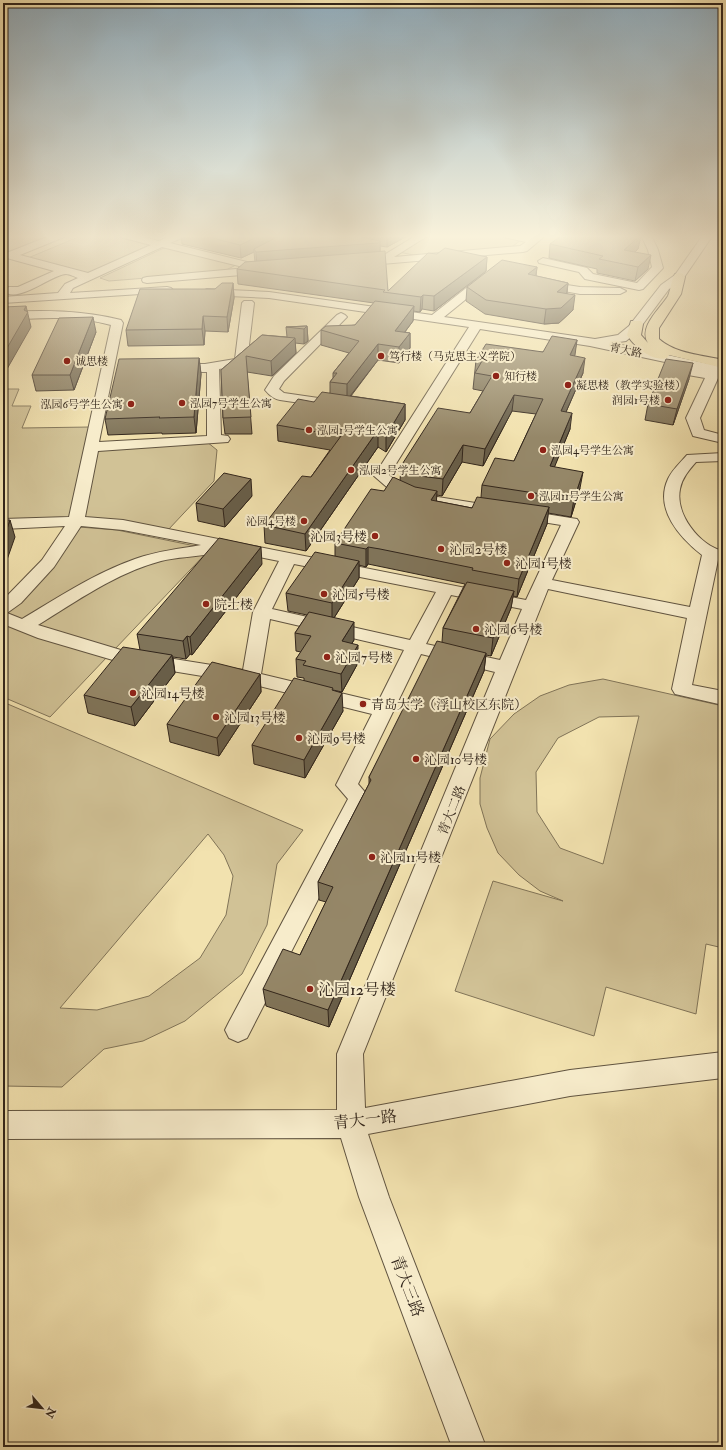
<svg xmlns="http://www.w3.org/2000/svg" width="726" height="1450" viewBox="0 0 726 1450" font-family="'IM FELL Double Pica','Noto Serif SC',serif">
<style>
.green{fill:#d1c296;stroke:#817458;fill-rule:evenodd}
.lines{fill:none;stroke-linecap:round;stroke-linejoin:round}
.minor-casing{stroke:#615440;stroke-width:2}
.major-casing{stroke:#31251b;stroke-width:2}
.minor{fill:#f7eccb;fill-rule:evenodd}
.major{fill:#f2e2af;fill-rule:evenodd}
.wall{fill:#807459;stroke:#31251b;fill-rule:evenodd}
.shaded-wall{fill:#685e49;stroke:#31251b}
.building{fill:#958768;stroke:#31251b}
.poi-dot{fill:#8f2418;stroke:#f7eccb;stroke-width:1.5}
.labels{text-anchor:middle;stroke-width:4;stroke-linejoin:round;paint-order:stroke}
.far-street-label{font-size:11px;fill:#31251b;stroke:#f7eccb}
.far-poi-label{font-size:11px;fill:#31251b;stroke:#f7eccb;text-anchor:start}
.poi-label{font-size:13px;fill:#31251b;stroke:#f7eccb;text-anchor:start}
.street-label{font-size:13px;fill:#31251b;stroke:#f7eccb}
.near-poi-label{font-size:16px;fill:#31251b;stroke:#f7eccb;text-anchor:start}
.near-street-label{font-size:16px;fill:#31251b;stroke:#f7eccb}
</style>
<rect width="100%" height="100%" fill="#f2e2af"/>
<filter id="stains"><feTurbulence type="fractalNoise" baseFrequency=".005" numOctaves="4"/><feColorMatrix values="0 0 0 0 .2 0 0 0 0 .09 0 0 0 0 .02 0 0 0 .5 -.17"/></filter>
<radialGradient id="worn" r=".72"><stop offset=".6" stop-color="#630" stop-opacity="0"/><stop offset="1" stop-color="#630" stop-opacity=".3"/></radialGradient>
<path class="green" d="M3,235H51L10,252L3,250Z
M83,235H114L151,244L86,274L28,258Z
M429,235H494L521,240L509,249L418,256L399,252Z
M166,247L236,265L222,272L109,281L100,278Z
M3,389H19L12,406H31L22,428L90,427L72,519L3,522Z
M207,442L217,450L214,481L168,530L83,519L96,450Z
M79,527L117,530L210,549L114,650L48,630L5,613Z
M3,623L108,656L50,717L3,697Z
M603,679L723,706V948L706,944L696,1014L606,987L594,1036L455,991L493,881L563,901L540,891L519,875L498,853L487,828L480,804V778L490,739L514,714L540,696L569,685ZM639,716L603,864L560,848L537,812L536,772L558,738L599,717Z
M3,702L303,830L277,864L267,925L242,974L185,1021L143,1041L104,1049L62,1087L3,1086ZM208,834L224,855L233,876L226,915L200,958L149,996L97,1010L60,1008Z"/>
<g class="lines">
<g class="minor-casing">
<path id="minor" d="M52,235H65L64,237L20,255L88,273L151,245L120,237L119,235H136L159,241L172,235H185L184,237L170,243L255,264L256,266L255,268L264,267L269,270L264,273L147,283L143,282L142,280L143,278L147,277L247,268L162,247L73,288L70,293L167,287L171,288L173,290L171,292L3,303V297L58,293L65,284L78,278C75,277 70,274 66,274C52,274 16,306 3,290L9,287H18L54,271L3,257V251L9,252Z
M417,235H429L394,257L520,246L526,242L504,237L503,235H523L533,237L535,235H546L527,251L523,252L358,266L353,263L358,260L379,258Z
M641,235H651L658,250L663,268L643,289L639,290L585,279L579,272L539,263L538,261L543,258L583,267L587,268L593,274L637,283L652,267L648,250Z
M703,235H713L683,279L669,289L637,332L626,341L612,343L723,367V375L718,374L719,376L700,418L704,430L723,435V443L693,436L686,418L705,378L688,375L687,372L688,369L693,368L590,346L480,329L389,475L406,489L419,494L577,519L579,522L552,580L690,607L702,555C680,538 654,509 668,479C672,470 680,463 687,455L723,453V461L696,462C689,470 682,478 680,489C675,514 699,545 723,551V561L718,560L692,685L723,691V705L675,694L672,689L687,618L548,589L363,1054L365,1108L570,1070L723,1052V1078L570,1096L368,1134L389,1197L486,1447H452L359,1197L341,1138L3,1139V1111L337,1110V1054L495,672L421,654L358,784L370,798L247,1038L238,1042L229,1038L225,1030L229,1022L348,799L336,785L372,714L251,684L123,663L38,638L3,624V600L42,560L65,526L3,529V519L69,517L111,325C75,315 39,318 3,320V312C44,310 82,310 121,320L123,323L99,442L207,436V372H174L169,371L168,368L169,365L174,364H205L235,359L242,303L244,301H252L254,303L247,362L245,365L219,369L221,435L228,436L230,439L228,442L98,451L85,517L123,520L526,600L561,525L410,501L396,495L374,476L469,327L269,298L207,295L201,292L207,289L269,292L432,315L484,274H492L493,276L492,278L444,317L595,339L618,335L629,326L661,285L675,275ZM81,526L123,530L201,545C179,549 157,551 135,559C95,573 59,597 22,619L7,613L21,603L54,567ZM220,549L279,561L253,612L243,670L124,651L38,625C77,601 116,573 161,561C177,557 194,557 210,554L216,552ZM294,564L436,592L410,640L272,609ZM451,595L522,609L500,660L426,644ZM270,619L404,650L378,702L261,674Z
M541,281L580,287L620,288L626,291L620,294H580L537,286L535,284L537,282Z
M341,313L345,315L347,317L345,319L284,381L279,389L284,393L346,402L348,405L346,408L341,409L280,400C274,399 269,395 265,390L274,376L337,315Z"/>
</g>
<g class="major-casing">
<path id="major" d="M679,273L683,274L685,277L681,294L659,328V339C676,354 702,355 723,360V368L669,355L667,358C652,362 635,347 627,335L631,321H641L643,324L641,335L648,343C638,327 660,309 668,296C671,289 671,281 675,274Z"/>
</g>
<use href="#minor" class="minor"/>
<use href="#major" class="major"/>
</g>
<path class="wall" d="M181,235H409L387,247L380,246V251L388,291L437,254L487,257L486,271L434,311L422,309L420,312L413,311V321L405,332L410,333V348L399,363L378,360L351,396L405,404V420L386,452L378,447L306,551L265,543L264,525L311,477L330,450L278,441L277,425L314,402L330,393V382L333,378V373L349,353L321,345V330L355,325L374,303L238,284L237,269L255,262L254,252L241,258L182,244Z
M641,235L638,249L635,252L648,269L635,281L597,273V269L549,258L550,244Z
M537,267L536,276L568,283L567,294L573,310L559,323L544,324L485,314L466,301L467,287Z
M233,283L234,298L228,332L205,331L204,345L128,346L126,330Z
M307,326L308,341L304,344L295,343L296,353L272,376L247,372L252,434H225L223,418L221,370L262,335L287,337L286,327Z
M96,332L74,390L36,391L32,375Z
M577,340L574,356L583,373L566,412L570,429L554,467L580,488L571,517L548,513L547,524L517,597L513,596L511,608L491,656L486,655L484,671L329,1027L266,1006L263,989L300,955L326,902L319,900L318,882L369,784V777L442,642L443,628L465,584L368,564L366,567L359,565V578L334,618L354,640L352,643L358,663L342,692L333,690L343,711L305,778L254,764L252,745L304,681V678L297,677L296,659L301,652L296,651L295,633L307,615L288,611L286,593L335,556V543L384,491L400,481L401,466L470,413L483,391L473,389L476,360L543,352ZM512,411L536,414L514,461L482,485L481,497L472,508L436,501L437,495L442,496L462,462L483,466Z
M199,358L201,374L196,433L162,434V433L108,435L105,419Z
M689,379L673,425L645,420L648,404Z
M252,496L225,527L198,521L196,503Z
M262,564L192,655L190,654L186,659L173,657L175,673L135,726L88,713L84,695L140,650L137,634Z
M260,674L261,692L219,756L170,742L167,724Z"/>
<path class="shaded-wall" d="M261,235H290L254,249V252L241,258L240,245Z
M387,235H409L387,247Z
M641,235L638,249L622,264L624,250Z
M380,241V255L257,266L256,252Z
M651,255L648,269L635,281L638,267Z
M487,257L486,271L434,311V296Z
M537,267L535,281L528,274Z
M233,283L234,298L228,332L227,317Z
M568,283L566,297L557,292Z
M423,295L422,309L420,312L421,297Z
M575,295L573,310L559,323L544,324L546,309Z
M26,306L31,327L3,376V355Z
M414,306L413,321L394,346L395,331Z
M203,316L205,331L204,345L202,329Z
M93,317L96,332L74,390L70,375Z
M307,326L308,341L304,344V329Z
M410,333V348L399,363V347Z
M295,338L296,353L272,376L271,361Z
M577,340L575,355L567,371L570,355Z
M378,344V360L347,400V384Z
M199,358L201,374L196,433L194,417Z
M585,358L583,373L559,428L561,411Z
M693,363L689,379L673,425L677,409Z
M514,395L512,411L483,466L485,449Z
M405,404V420L386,452V436Z
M572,413L570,429L548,483L550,466Z
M378,430V447L306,551L305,534Z
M463,445L462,462L442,496L443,479Z
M583,472L580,488L571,517L574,499Z
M251,479L252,496L225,527L223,509Z
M437,491L436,508L431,500Z
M549,507L547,524L517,597L519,579Z
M10,520L15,537L3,571V540Z
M261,547L262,564L192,655L190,637Z
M368,547V564L366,567V549Z
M359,561V578L332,621V603Z
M514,591L511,608L491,656L493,638Z
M354,622V640L342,659V641Z
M187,636L190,654L186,659L183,641Z
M358,645V663L342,692L341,674Z
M486,653L484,671L329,1027L328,1010Z
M172,655L175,673L135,726L131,707Z
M260,674L261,692L219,756L217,738Z
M342,693L343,711L305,778L304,760Z"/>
<path class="building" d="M200,235H261L240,245Z
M281,235H352L380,241L378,243L256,252L254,249Z
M562,235H641L624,250L651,255L638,267L599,259L603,256L550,244Z
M445,248L487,257L434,296L423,295L421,297L383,292L385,290L237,269L245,262L385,251L388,291L428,253L437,254Z
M502,260L537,267L528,274L568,283L557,292L575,295L561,308L546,309L486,300L467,287Z
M222,283H233L227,317L203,316L202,329L126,330L140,289H215Z
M375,301L414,306L395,331L410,333L399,347L378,344L347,384L330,382L337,373H333L359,341L321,330L326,326L355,325Z
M26,306L24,310L28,312L3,355V307Z
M93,317L70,375H32L59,318Z
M307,326L304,329L286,327Z
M262,335L295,338L271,361L246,356L251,417L223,418L221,370Z
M552,336L577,340L570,355L585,358L561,411L572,413L550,466L583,472L574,499L482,485L495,458L514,461L543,399L514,395L485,449L463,445L443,479L420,476L407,471L401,466L438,408L470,413L492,376L475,373L482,361L476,360L486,344L543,352Z
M199,358L194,417L159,418L160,417L105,419L119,359Z
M666,359L693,363L677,409L648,404Z
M322,392L405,404L386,436L378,430L305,534L264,525L302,476L311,477L341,436L277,425L298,399L314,402Z
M224,473L251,479L223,509L196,503Z
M393,477L415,487L437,491L431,500L472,508L477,497L549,507L519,579L472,570L473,568L380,549L368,547L366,549L335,543L371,489L384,491Z
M3,520H10L3,540Z
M219,538L261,547L190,637L187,636L183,641L137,634Z
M315,552L359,561L332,603L286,593Z
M467,582L514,591L493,638L443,628Z
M309,612L354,622L342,641L358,645L341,674L303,665L306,661L296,659L311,636L295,633Z
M437,641L486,653L328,1010L263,989L283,949L300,955L333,887L318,882L371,780L369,777Z
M123,647L172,655L131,707L84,695Z
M212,662L260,674L217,738L167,724Z
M294,678L333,688L332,690L342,693L304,760L252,745Z"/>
<linearGradient id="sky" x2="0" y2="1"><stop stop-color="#91adbd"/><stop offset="0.54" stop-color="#f9f2db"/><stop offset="1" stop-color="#f9f2db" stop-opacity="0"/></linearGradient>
<rect width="726" height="438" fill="url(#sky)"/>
<g class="poi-dot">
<circle cx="381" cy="356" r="4"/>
<circle cx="67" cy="361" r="4"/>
<circle cx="496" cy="376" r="4"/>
<circle cx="568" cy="385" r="4"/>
<circle cx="668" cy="400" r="4"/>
<circle cx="182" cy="403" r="4"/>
<circle cx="131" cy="404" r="4"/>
<circle cx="309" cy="430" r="4"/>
<circle cx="543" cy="450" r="4"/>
<circle cx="351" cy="470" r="4"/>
<circle cx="531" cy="496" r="4"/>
<circle cx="304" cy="521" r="4"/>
<circle cx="375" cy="536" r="4"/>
<circle cx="441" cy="549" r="4"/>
<circle cx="507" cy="563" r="4"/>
<circle cx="324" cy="594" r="4"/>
<circle cx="206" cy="604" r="4"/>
<circle cx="476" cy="629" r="4"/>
<circle cx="327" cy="657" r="4"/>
<circle cx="133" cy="693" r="4"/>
<circle cx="363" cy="704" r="4"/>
<circle cx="216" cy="717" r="4"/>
<circle cx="299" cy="738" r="4"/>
<circle cx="416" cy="759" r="4"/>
<circle cx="372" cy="857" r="4"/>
<circle cx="310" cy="989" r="4"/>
</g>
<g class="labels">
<g class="far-street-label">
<text transform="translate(626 350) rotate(12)" y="4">青大路</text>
</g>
<g class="far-poi-label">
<text x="389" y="360">笃行楼（马克思主义学院）</text>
<text x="75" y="365">诚思楼</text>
<text x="504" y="380">知行楼</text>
<text x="576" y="389">凝思楼（教学实验楼）</text>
<text x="660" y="404" text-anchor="end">润园1号楼</text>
<text x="190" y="407">泓园7号学生公寓</text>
<text x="123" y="408" text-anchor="end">泓园6号学生公寓</text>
<text x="317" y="434">泓园1号学生公寓</text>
<text x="551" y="454">泓园4号学生公寓</text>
<text x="359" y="474">泓园2号学生公寓</text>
<text x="539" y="500">泓园11号学生公寓</text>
<text x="296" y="525" text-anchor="end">沁园4号楼</text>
</g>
<g class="poi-label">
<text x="367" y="541" text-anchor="end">沁园3号楼</text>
<text x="449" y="554">沁园2号楼</text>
<text x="515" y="568">沁园1号楼</text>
<text x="332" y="599">沁园5号楼</text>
<text x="214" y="609">院士楼</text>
<text x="484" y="634">沁园6号楼</text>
<text x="335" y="662">沁园7号楼</text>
<text x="141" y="698">沁园14号楼</text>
<text x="371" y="709">青岛大学（浮山校区东院）</text>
<text x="224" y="722">沁园13号楼</text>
<text x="307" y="743">沁园9号楼</text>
<text x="424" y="764">沁园10号楼</text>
<text x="380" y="862">沁园11号楼</text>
</g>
<g class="street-label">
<text transform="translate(451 810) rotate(-68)" y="5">青大二路</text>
</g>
<g class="near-poi-label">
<text x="318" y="995">沁园12号楼</text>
</g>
<g class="near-street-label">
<text transform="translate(365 1119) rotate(-7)" y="6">青大一路</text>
<text transform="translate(408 1286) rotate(69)" y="6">青大三路</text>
</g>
</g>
<rect width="726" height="1450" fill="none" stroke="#f2e2af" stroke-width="16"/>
<rect x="4" y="4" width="718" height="1442" fill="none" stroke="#31251b" stroke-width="2"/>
<rect x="8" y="8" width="710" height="1434" fill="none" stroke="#31251b"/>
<g transform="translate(42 1408) rotate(118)" stroke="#f7eccb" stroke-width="3" paint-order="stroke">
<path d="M0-3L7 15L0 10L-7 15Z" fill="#31251b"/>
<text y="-6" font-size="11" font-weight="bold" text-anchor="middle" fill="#31251b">N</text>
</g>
<rect width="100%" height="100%" filter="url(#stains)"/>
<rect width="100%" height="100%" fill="url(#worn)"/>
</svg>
